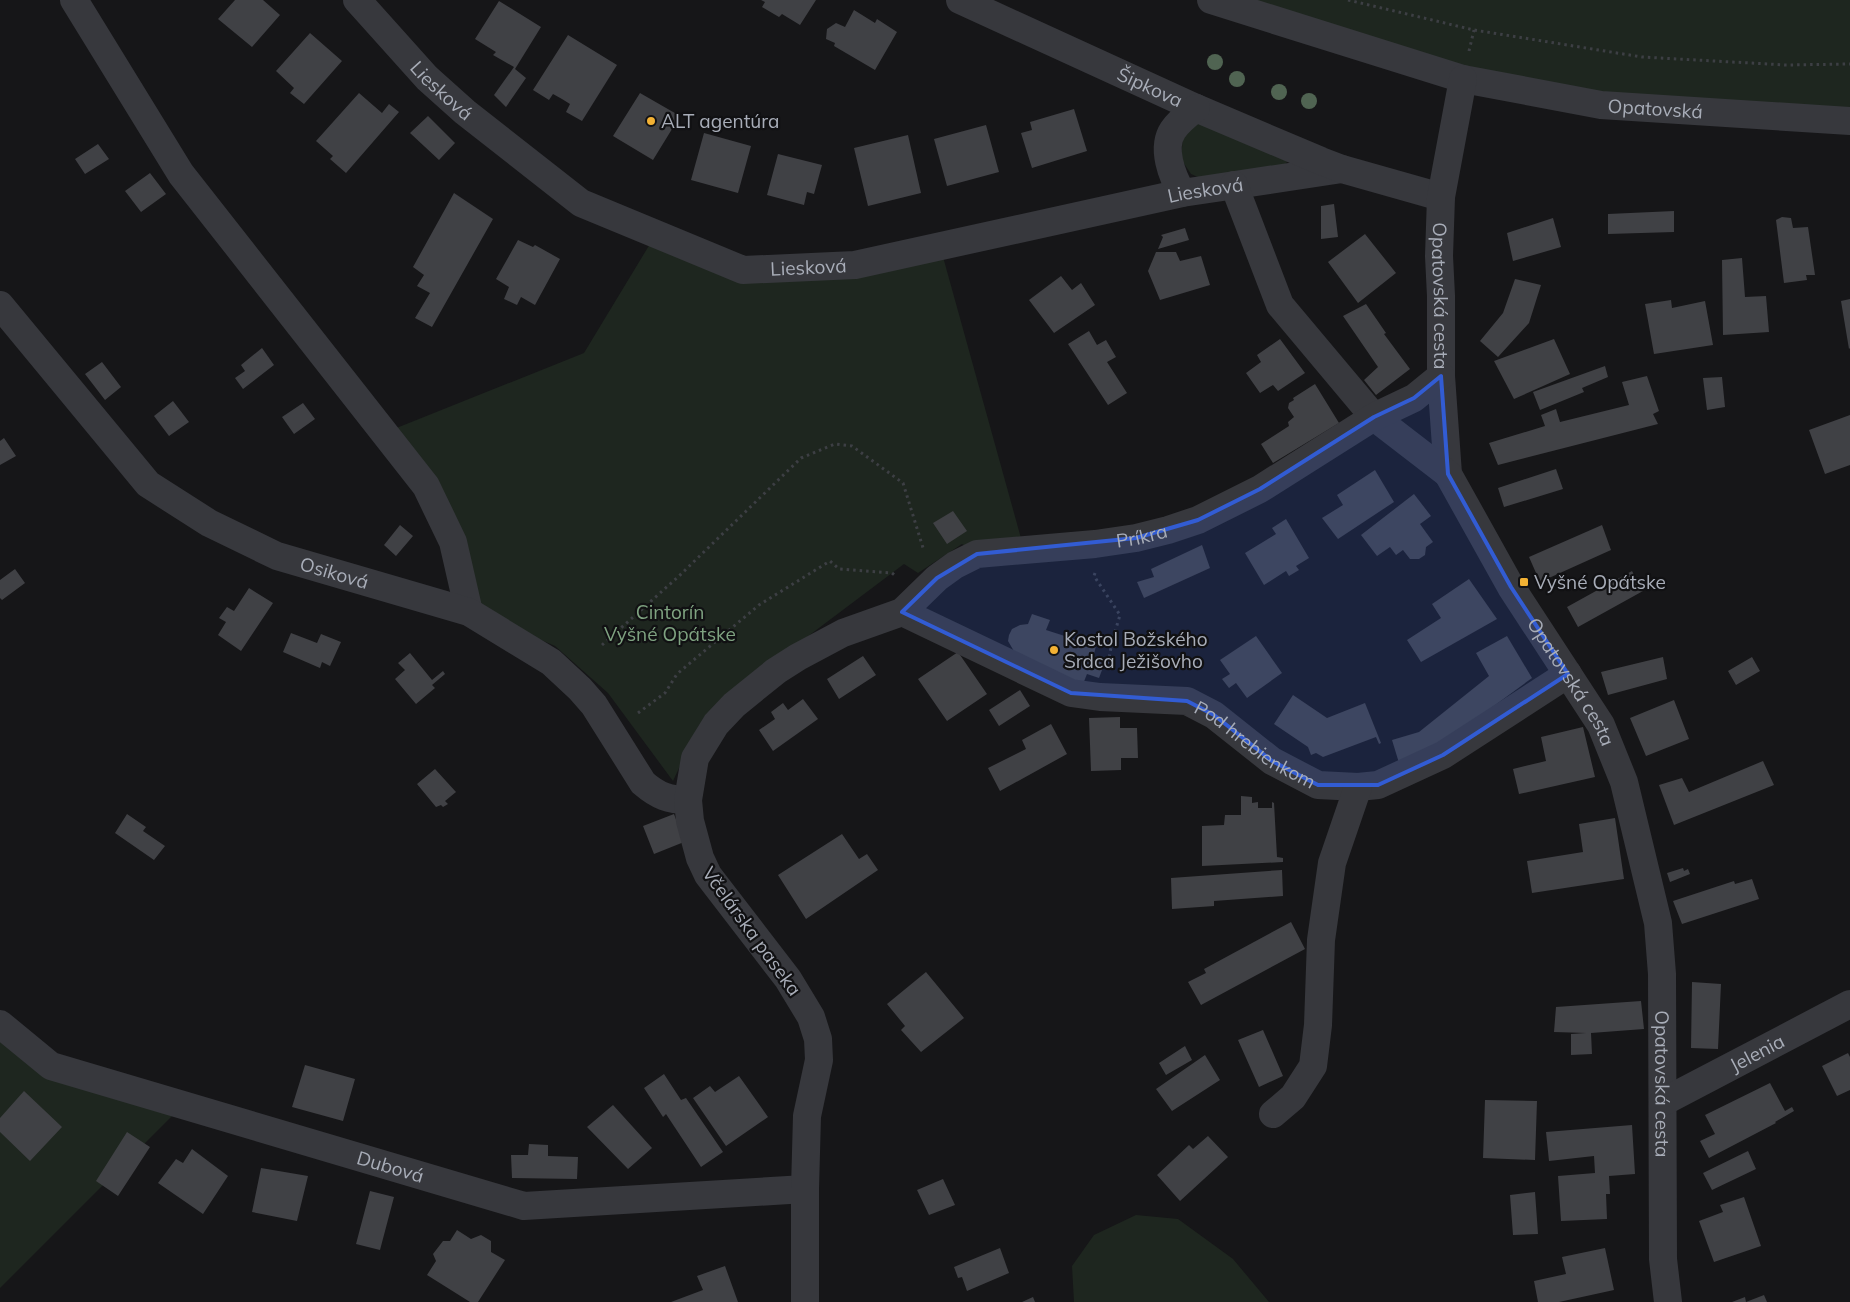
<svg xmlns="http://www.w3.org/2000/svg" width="1850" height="1302" viewBox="0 0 1850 1302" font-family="Mulish,sans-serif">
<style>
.green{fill:#1e261f}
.building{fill:#404145}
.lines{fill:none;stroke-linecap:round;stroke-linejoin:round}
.path{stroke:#3d3f44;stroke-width:3;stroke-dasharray:2.5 4;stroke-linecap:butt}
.minor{stroke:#37383d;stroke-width:28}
.tree{fill:#506452}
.marked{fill:#325cd3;fill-opacity:0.2;stroke:#325cd3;stroke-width:4;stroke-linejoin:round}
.poi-dot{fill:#f2b134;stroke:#111113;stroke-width:2}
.labels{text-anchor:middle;stroke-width:4.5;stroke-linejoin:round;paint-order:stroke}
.street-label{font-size:19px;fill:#a8adb8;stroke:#111113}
.poi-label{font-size:19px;fill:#a8adb8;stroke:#111113;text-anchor:start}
.park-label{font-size:19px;fill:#7fa381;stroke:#111113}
</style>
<rect width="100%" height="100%" fill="#161618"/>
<path class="green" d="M1211,0H1850V121L1601,105Z
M1200,120L1284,155L1287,162L1283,167L1205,180L1191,174L1181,159L1183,137Z
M656,234L744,270L940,246L1024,549L977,554L962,544L918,573L904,564L795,646L699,725L673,781L608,693L555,646L491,618L469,612L453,542L384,433L584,353Z
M0,1024L51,1066L183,1105L0,1288Z
M1136,1215L1178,1219L1233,1259L1269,1302H1074L1072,1266L1094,1235Z"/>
<path class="building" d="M235,0H263L280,15L252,47L218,19Z
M761,0H816L800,25L782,14L779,17L762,7L765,2Z
M499,1L541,27L515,69L526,78L506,107L494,95L514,67L493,55L496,52L475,39Z
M854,10L875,23L877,19L897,32L875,70L834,46L835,43L826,39L827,29L836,23L845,27Z
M310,33L342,61L304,104L290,93L294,88L276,71Z
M568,35L617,65L582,121L566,112L570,104L562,99L553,94L549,100L533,90Z
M359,93L382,113L389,104L399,112L346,173L330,159L333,156L316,141Z
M640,93L680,116L653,160L613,136Z
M1074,109L1087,151L1032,168L1021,133L1032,130L1030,122Z
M428,116L455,143L439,160L410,133Z
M986,125L999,172L947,186L934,139Z
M704,133L751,146L738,193L691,180Z
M908,135L921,193L868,206L854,148Z
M98,144L109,159L85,174L75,159Z
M778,154L822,165L814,194L807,192L804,205L767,195Z
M150,173L166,194L141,212L125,191Z
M454,193L493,219L432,327L415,318L430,293L417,286L424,275L413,267Z
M1334,204L1338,237L1321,239V206Z
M1674,211V232L1608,234V214Z
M1782,217L1791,218L1793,228L1808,227L1815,275H1806L1807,280L1784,283L1776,220Z
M1553,218L1561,247L1513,261L1507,233Z
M1185,228L1189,240L1158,249L1163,237L1161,235Z
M1365,234L1396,273L1358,303L1328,262Z
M518,240L533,247L535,245L560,259L535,305L521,297L517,305L504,299L509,287L496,279Z
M1156,252H1176L1180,261L1201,256L1210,285L1160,300L1148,271Z
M1742,258L1745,297L1766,296L1769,332L1723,335L1722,260Z
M1061,276L1072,290L1081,283L1095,305L1054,333L1029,300Z
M1515,279L1541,285L1529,323L1498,357L1480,341L1503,313Z
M1850,299V348L1849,349L1841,301Z
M1671,300L1672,308L1705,301L1713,345L1654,354L1645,304Z
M1366,304L1386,333L1384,334L1410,369L1376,395L1364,380L1378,367L1343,316Z
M1089,331L1097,345L1106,340L1116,357L1107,362L1127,393L1108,405L1068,344Z
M1280,339L1305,373L1278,391L1273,385L1260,393L1246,373L1261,362L1257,355Z
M1554,339L1570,374L1514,399L1494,361Z
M262,348L274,365L243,389L235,378L245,371L241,365Z
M102,362L121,387L105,400L85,374Z
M1605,366L1608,377L1582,388L1584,392L1540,410L1533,392Z
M1647,376L1659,411L1653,414L1658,424L1498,465L1489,443L1545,426L1541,415L1556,409L1560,422L1629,405L1622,382Z
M1722,377L1725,407L1707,410L1703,378Z
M1315,384L1339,423L1273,463L1261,444L1289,426L1288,422L1294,417L1288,408L1289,403L1294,400L1293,398Z
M173,401L189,422L169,436L154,416Z
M303,403L315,419L294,434L282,417Z
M1850,415V465L1825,474L1809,430Z
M4,438L16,456L0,465V441Z
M1556,469L1563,489L1504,507L1498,488Z
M1375,470L1394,502L1338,539L1322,518L1343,505L1337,495Z
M1414,494L1431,516L1420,524L1433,542L1426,547L1425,555L1419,559H1410L1403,550L1396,555L1390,547L1377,556L1361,535Z
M953,511L967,531L947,544L933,523Z
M1286,519L1309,558L1296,566L1299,570L1289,576L1286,571L1264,585L1245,553L1276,534L1272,528Z
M400,525L413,536L396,556L384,545Z
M1602,525L1611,550L1540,582L1529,557Z
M1202,545L1210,568L1144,598L1137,582L1154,577L1151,569Z
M15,569L25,583L2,600L0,598V580Z
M1632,571L1643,591L1578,627L1567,607Z
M1469,579L1497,619L1421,662L1407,640L1441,618L1432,604Z
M249,588L273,603L241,651L218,635L226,622L219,618L227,607L234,611Z
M1032,614L1050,620L1046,630L1096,646L1093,658L1105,662L1099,678L1087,674L1083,684L1015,653L1008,641L1009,635L1012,629L1020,625L1028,624Z
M291,633L317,643L321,634L341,642L330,666L322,662L320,668L283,652Z
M1256,636L1282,673L1247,698L1236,683L1229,688L1222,679L1230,674L1220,660Z
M1507,636L1532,678L1431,752L1399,763L1392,740L1419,732L1489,676L1476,653Z
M958,652L987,694L947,721L918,679Z
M410,653L432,680L443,671L445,674L432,685L435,688L416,704L395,679L405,670L398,663Z
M863,656L876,675L839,699L827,679Z
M1663,657L1667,679L1608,695L1601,672Z
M1752,657L1760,671L1736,685L1728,671Z
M1020,690L1030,706L999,726L989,710Z
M1293,695L1327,718L1365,703L1381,743L1379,744L1376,737L1323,757L1316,753L1311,755L1308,747L1274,724Z
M803,699L818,719L773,751L759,730L775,719L771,712L783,703L788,710Z
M1674,700L1689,739L1646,756L1630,718Z
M1120,717V728H1137L1138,758H1121V770L1091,771L1089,718Z
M1051,724L1067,754L1000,791L988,768L1026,749L1022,740Z
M1583,727L1595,777L1519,794L1513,769L1546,761L1541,737Z
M1763,761L1774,785L1674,825L1659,785L1682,778L1689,792Z
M435,769L456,792L445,801L448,804L443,807L441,805L436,807L417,784Z
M1241,796L1252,797V803L1258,802V808H1272V802L1274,803L1277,857L1283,858V862L1202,866V826L1224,825L1225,815H1241Z
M127,814L146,827L143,831L165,846L154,860L115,833Z
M674,814L684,842L654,854L643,826Z
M1615,818L1624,879L1532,893L1527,861L1583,852L1579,824Z
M842,834L859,859L867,854L878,870L806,919L778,875Z
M1683,868L1684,871L1688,869L1690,874L1670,882L1667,873Z
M1282,870L1283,896L1214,901V906L1172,909L1171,878Z
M1752,879L1759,899L1682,924L1673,901L1734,881L1735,884Z
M1291,922L1305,949L1201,1005L1188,982L1206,973L1204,969Z
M926,972L964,1018L921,1052L901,1030L905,1026L887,1004Z
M1692,982L1721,984L1718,1049L1691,1048Z
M1641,1001L1644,1029L1591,1033L1592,1054L1571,1055V1034L1586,1033L1554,1032L1556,1007Z
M1263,1030L1283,1076L1259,1087L1238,1040Z
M1185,1046L1192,1060L1166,1075L1159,1063Z
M1848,1053L1850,1057V1090L1837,1096L1822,1066Z
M1205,1055L1220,1080L1172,1111L1156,1089Z
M305,1065L355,1079L343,1121L292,1107Z
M664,1074L681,1100L686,1098L723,1152L701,1167L666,1114L663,1117L644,1088Z
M739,1076L768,1117L726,1146L693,1098L710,1086L715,1092Z
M1770,1083L1785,1111L1792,1107L1794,1111L1775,1122L1776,1123L1709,1158L1700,1141L1715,1134L1705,1115Z
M24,1091L62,1127L30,1161L0,1132V1118Z
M1485,1100L1537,1101L1535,1160L1483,1158Z
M613,1105L652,1148L628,1169L587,1127Z
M1632,1125L1635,1174L1609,1176L1610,1194H1606L1607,1219L1561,1221L1558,1176L1595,1173L1594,1156L1549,1161L1546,1132Z
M127,1132L150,1147L118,1196L96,1181Z
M1208,1136L1228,1157L1180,1201L1157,1175L1189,1145L1193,1149Z
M529,1144L548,1145V1156L578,1157L577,1179L512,1178L511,1155H528Z
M192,1149L228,1176L203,1214L158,1183L176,1159L183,1163Z
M1748,1151L1756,1169L1712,1190L1703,1173Z
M261,1168L308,1176L297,1221L252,1212Z
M943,1179L955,1205L929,1215L917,1190Z
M370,1191L394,1197L380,1250L356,1244Z
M1535,1192L1538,1234L1513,1235L1510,1195Z
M1744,1197L1761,1246L1714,1262L1699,1221L1723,1212L1720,1205Z
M457,1230L471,1239L481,1235L491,1241V1252L505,1260L478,1302H470L427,1275L436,1261L433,1254L443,1241H450Z
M1000,1248L1009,1273L967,1291L962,1277L958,1278L954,1267Z
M1605,1248L1614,1290L1559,1302H1538L1534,1281L1566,1274L1562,1257Z
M725,1266L738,1302H671L703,1290L697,1276Z
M1764,1295L1767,1302H1732L1745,1297L1746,1302Z
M1033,1297L1035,1302H1022Z"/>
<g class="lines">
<path class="path" d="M1348,0L1474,30L1642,57L1786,65L1850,64
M1469,51L1474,30
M1095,573L1094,576L1120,615L1112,642L1107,669
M602,645L679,576L801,458L835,444L852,446L903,483L924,551
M638,713L665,693L677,674L759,605L830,561L839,569L892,573L897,577"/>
<g class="minor">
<path d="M74,0L181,174L426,486L453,542L469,612"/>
<path id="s1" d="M357,0L427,78L465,112L581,203L743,270L855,265L1182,193L1342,169"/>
<path id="s2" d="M960,0L1196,108L1321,161L1342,169L1441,197"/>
<path id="s3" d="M1211,0L1463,79L1601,105L1850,121"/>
<path id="s4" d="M1463,79L1441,197L1439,256L1441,296V376L1448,474L1511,587L1601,725L1624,782L1658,923L1662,974L1663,1259L1668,1302"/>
<path d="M1234,185L1280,305L1374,417L1448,474"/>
<path d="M1182,193C1172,176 1161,148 1173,130C1179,121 1187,115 1196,108"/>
<path id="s5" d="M0,305L148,484L209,523L277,556L469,612L551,662L580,689L594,705L643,783C658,796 669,800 688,800"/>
<path id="s6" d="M902,612L1071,693L1100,697L1187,701L1214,715L1272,761L1318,785L1358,787L1378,785L1443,755L1568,674"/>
<path id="s7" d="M0,1024L51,1066L524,1206L805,1189"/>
<path id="s8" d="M1663,1102L1850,1004"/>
<path d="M1273,1114L1293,1097L1313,1066L1318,1025L1321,940L1332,863L1358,787"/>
<path id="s9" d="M805,1302V1189L807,1116L819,1060L818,1039L811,1017L788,979L708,875L700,858L690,821L688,800L695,758L716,724L734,705L776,671L798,657L843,633L902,612L937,578L955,565L977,554L1095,544L1136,538L1168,530L1198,520L1260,489L1374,417L1414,398L1441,376"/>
</g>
</g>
<g class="tree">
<circle cx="1215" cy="62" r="8"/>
<circle cx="1237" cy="79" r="8"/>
<circle cx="1279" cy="92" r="8"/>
<circle cx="1309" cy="101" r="8"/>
</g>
<path class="marked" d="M1441,376L1448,474L1511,587L1568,674L1443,755L1378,785H1318L1272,761L1214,715L1187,701L1071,693L902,612L937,578L977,554L1136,538L1198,520L1260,489L1374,417L1414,398Z"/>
<g class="poi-dot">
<circle cx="651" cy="121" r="5"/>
<rect x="1519" y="577" width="10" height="10" rx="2.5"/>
<circle cx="1054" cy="650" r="5"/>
</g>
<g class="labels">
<g class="street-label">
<text dy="7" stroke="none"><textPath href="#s2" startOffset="209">Šipkova</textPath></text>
<text dy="7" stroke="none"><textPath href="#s1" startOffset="124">Liesková</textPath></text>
<text dy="7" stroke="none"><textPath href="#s3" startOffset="459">Opatovská</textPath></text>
<text dy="7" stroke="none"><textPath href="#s1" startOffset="949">Liesková</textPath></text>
<text dy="7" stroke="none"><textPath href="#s1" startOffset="544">Liesková</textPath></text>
<text dy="7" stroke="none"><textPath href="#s4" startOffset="219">Opatovská cesta</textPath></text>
<text dy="7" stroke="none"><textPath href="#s9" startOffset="1105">Príkra</textPath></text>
<text dy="7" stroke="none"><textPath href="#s5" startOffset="440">Osiková</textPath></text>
<text dy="7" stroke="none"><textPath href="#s4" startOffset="639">Opatovská cesta</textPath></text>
<text dy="7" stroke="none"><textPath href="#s6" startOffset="385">Pod hrebienkom</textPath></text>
<text transform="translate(752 931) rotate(54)" y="7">Včelárska paseka</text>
<text dy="7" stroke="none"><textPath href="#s8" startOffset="106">Jelenia</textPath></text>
<text dy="7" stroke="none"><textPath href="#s4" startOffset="1059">Opatovská cesta</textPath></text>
<text dy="7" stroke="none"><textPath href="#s7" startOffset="420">Dubová</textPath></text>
</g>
<g class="poi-label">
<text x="661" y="128">ALT agentúra</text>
<text x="1534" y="589">Vyšné Opátske</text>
<text x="1064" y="646">Kostol Božského<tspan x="1064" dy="22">Srdca Ježišovho</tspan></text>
</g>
<g class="park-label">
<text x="670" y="619">Cintorín<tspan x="670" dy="22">Vyšné Opátske</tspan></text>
</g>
</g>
</svg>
